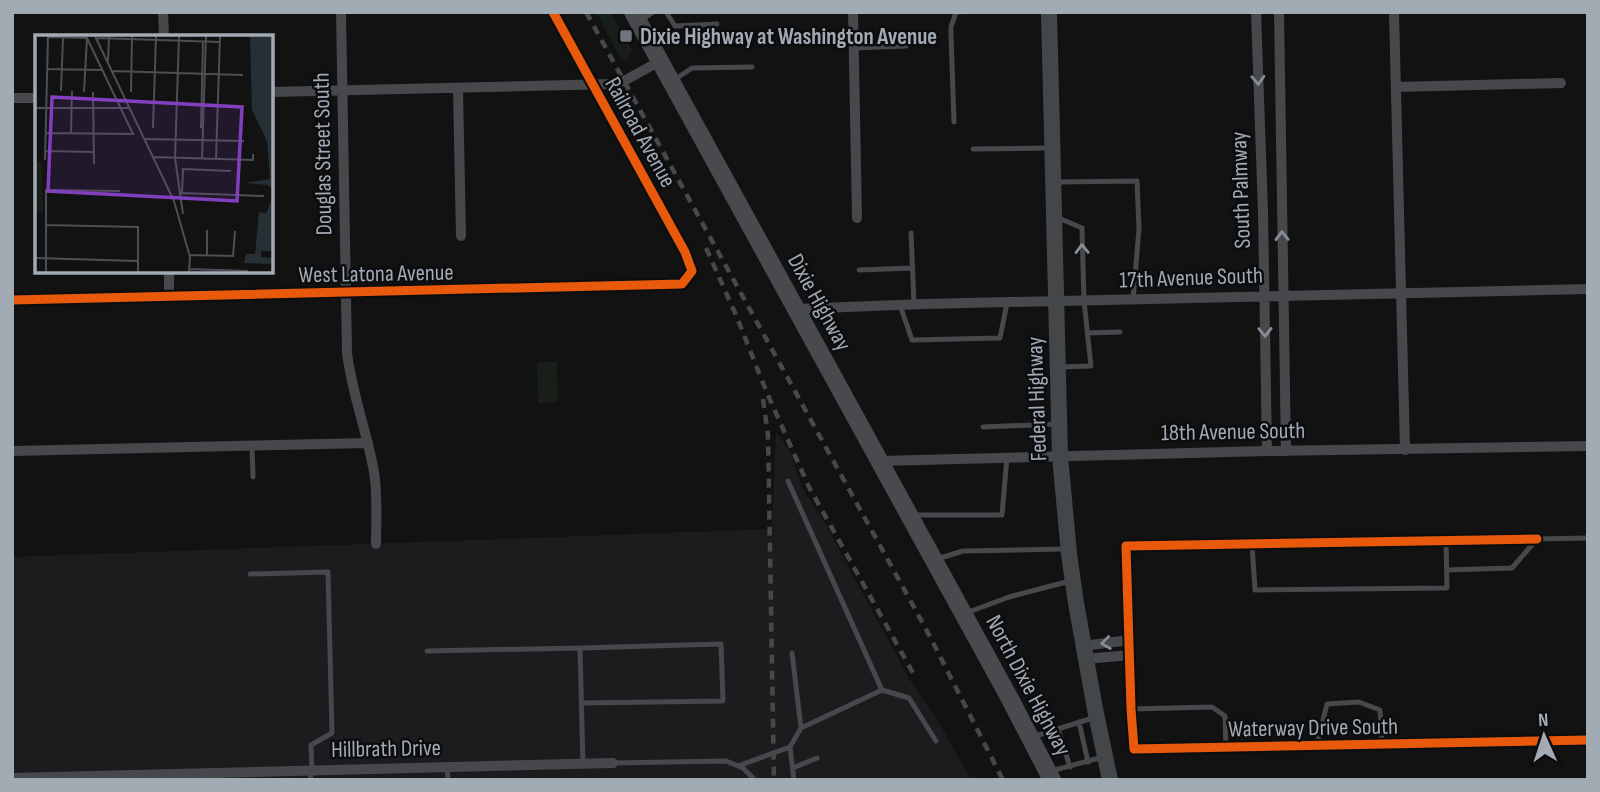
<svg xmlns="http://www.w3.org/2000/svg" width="1600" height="792" viewBox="0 0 1600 792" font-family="'Sofia Sans Condensed',sans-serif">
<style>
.built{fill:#1c1c1e}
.green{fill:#181f19}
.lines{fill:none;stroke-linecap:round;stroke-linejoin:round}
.lane{stroke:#46484b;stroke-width:5}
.street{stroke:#46484b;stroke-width:10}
.secondary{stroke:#444749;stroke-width:16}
.primary{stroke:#484a4d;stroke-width:18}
.rail{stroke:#46484a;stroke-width:4.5;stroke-dasharray:9 7;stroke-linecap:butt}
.cycleway-casing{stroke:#0c0d0e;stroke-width:13}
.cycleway{stroke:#e8590c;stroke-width:9}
.oneway{stroke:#868d94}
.poi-dot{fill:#70757b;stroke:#0c0d0e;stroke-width:2.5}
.labels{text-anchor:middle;stroke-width:5;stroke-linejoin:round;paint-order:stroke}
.poi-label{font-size:23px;font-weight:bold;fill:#a2aab4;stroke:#0c0d0e;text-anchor:start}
.street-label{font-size:23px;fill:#a2aab4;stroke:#0c0d0e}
.inset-road{fill:none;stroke:#4c4f53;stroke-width:2}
.view{fill:#813fbd;fill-opacity:0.15;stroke:#813fbd;stroke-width:3.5}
.inset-edge{fill:none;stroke:#a2aab4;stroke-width:3.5}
</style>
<rect width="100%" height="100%" fill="#121212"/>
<path class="built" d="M776,432L790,451L803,490L821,516L908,677L938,721L971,780H12V557L772,529Z"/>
<path class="green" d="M596,12H611L632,50L626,61L621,59Z
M537,362H557L558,402L538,403Z"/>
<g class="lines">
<path class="lane" d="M666,12L675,26L717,24
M642,20L653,12
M854,48L906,46
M674,80L692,68L752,67
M954,122L951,35V27L956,12H960
M973,149L1049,148
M1057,182L1137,181L1139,229L1133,300
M1056,217L1082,228L1084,301L1091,366L1061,367
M911,233L914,304
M859,270L913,268
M900,305L912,340L1000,338L1007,303
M1087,333L1120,332
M983,427L1056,424
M252,446L253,477
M788,481L882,690
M912,515H1002L1007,457
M1252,544L1255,590L1447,588L1446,541
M937,559L963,551L1065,549
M1447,570L1512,568L1537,539L1588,538
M250,574L328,572L332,733L311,745L312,770L310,780
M966,613L1009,597L1070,581
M580,648L721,644L723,701L582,703
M427,651L580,648L583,764
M792,653L801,728
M1131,709L1212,707L1225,716L1226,747
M1079,722L1088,762
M1058,729L1070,767
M1032,737L1093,718
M1317,744L1327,704L1359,702L1380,710L1382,744
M790,747L794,780
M613,763L726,761L743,768L755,780
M738,766L790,747L801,728L882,690L909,698L936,741
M447,767L448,780
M793,768L817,758
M1051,771L1103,757"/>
<path class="street" d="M163,12L164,37
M341,12L347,353C352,394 367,432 374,472C378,495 376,521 376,544
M853,12L857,218
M1256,12L1263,212L1267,451
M1279,12L1286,451
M1394,12L1405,450
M1396,87L1561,83
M458,88L461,236
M271,92L612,84L624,81L660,61
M12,98H37
M169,271V296
M12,300L682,284L692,271L685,252L553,12
M796,309L923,304L1588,289
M12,451L368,443
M879,461L1267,451L1588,446
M1537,539L1126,546L1131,709L1134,749L1588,740
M1083,646L1129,640
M1085,659L1130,655
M12,778L613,763"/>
<path class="secondary" d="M1049,12L1060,456L1069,554L1076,603L1095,709L1110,780"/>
<path class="primary" d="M633,12L1009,697L1052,780"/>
<path class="rail" d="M586,12L926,629L1003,780
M706,248L736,315L767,393L809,487L913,673
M763,399L768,435L774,780"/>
<g class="cycleway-casing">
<path id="cycleway" d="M12,300L682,284L692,271L685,252L553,12
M1537,539L1126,546L1131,709L1134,749L1588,740"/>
</g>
<use href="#cycleway" class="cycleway"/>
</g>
<defs><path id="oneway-chevron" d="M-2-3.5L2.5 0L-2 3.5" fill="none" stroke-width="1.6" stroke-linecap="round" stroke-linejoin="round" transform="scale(1.75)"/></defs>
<g class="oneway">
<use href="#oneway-chevron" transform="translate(1258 80) rotate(88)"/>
<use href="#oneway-chevron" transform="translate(1282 236) rotate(-91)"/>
<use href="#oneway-chevron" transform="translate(1082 249) rotate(-91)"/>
<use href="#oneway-chevron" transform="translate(1265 332) rotate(89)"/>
<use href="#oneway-chevron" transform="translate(1106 643) rotate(172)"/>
</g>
<rect class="poi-dot" x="619" y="29" width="14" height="14" rx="3.5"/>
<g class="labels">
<g class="poi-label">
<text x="640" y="44">Dixie Highway at Washington Avenue</text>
</g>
<g class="street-label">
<text transform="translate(641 132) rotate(61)" y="8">Railroad Avenue</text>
<text transform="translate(322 154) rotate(-91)" y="8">Douglas Street South</text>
<text transform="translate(1240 190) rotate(-92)" y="8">South Palmway</text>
<text transform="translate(376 273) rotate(-1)" y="8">West Latona Avenue</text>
<text transform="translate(1191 277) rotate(-2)" y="8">17th Avenue South</text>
<text transform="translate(820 302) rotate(61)" y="8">Dixie Highway</text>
<text transform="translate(1036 399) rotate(-92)" y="8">Federal Highway</text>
<text transform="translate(1233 431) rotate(-1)" y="8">18th Avenue South</text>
<text transform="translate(1029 685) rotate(62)" y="8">North Dixie Highway</text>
<text transform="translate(1313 727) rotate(-1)" y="8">Waterway Drive South</text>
<text transform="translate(386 748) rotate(-1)" y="8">Hillbrath Drive</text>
</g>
</g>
<g transform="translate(35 35)">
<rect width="238" height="238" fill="#121212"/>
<path d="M0,127H7L8,177H0Z" fill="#181f19"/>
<path d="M215,1H238V155L233,150L210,148L235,144L232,106L217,75ZM238,161V216H226V222L238,223V229L209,228L211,219H220L224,177L231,178Z" fill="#252f34"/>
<path class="inset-road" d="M60,1L139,166L155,222L154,237M144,1L140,123L148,179M13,2L52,3L49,57M61,3L185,7M73,26L74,1M12,34L68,35M77,36L208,40M26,56L28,3M58,57L59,129M96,57L97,1M0,73H95M118,93L121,1M166,93L168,6M11,98L98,99L51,1M36,98L37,56M110,104L209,106M11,116L58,117M119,122L218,125V119M167,124L171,1M181,124L185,1M10,125L13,1M196,136L148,134L147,158L229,161M11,190L103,192M155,220L198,221L200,196M172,220V195M0,223L103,226M154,234L213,236M11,237V155L85,156M103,237V191"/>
<path class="view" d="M17,62L207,72L202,166L13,156Z"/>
<rect width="238" height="238" class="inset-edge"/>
</g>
<rect width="1600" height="792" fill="none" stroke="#a2aab4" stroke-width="28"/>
<g transform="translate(1544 736) rotate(357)" stroke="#0c0d0e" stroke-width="5" paint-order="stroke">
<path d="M0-5L12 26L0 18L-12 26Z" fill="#a2aab4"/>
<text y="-10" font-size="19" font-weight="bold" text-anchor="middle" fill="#a2aab4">N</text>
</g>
</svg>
